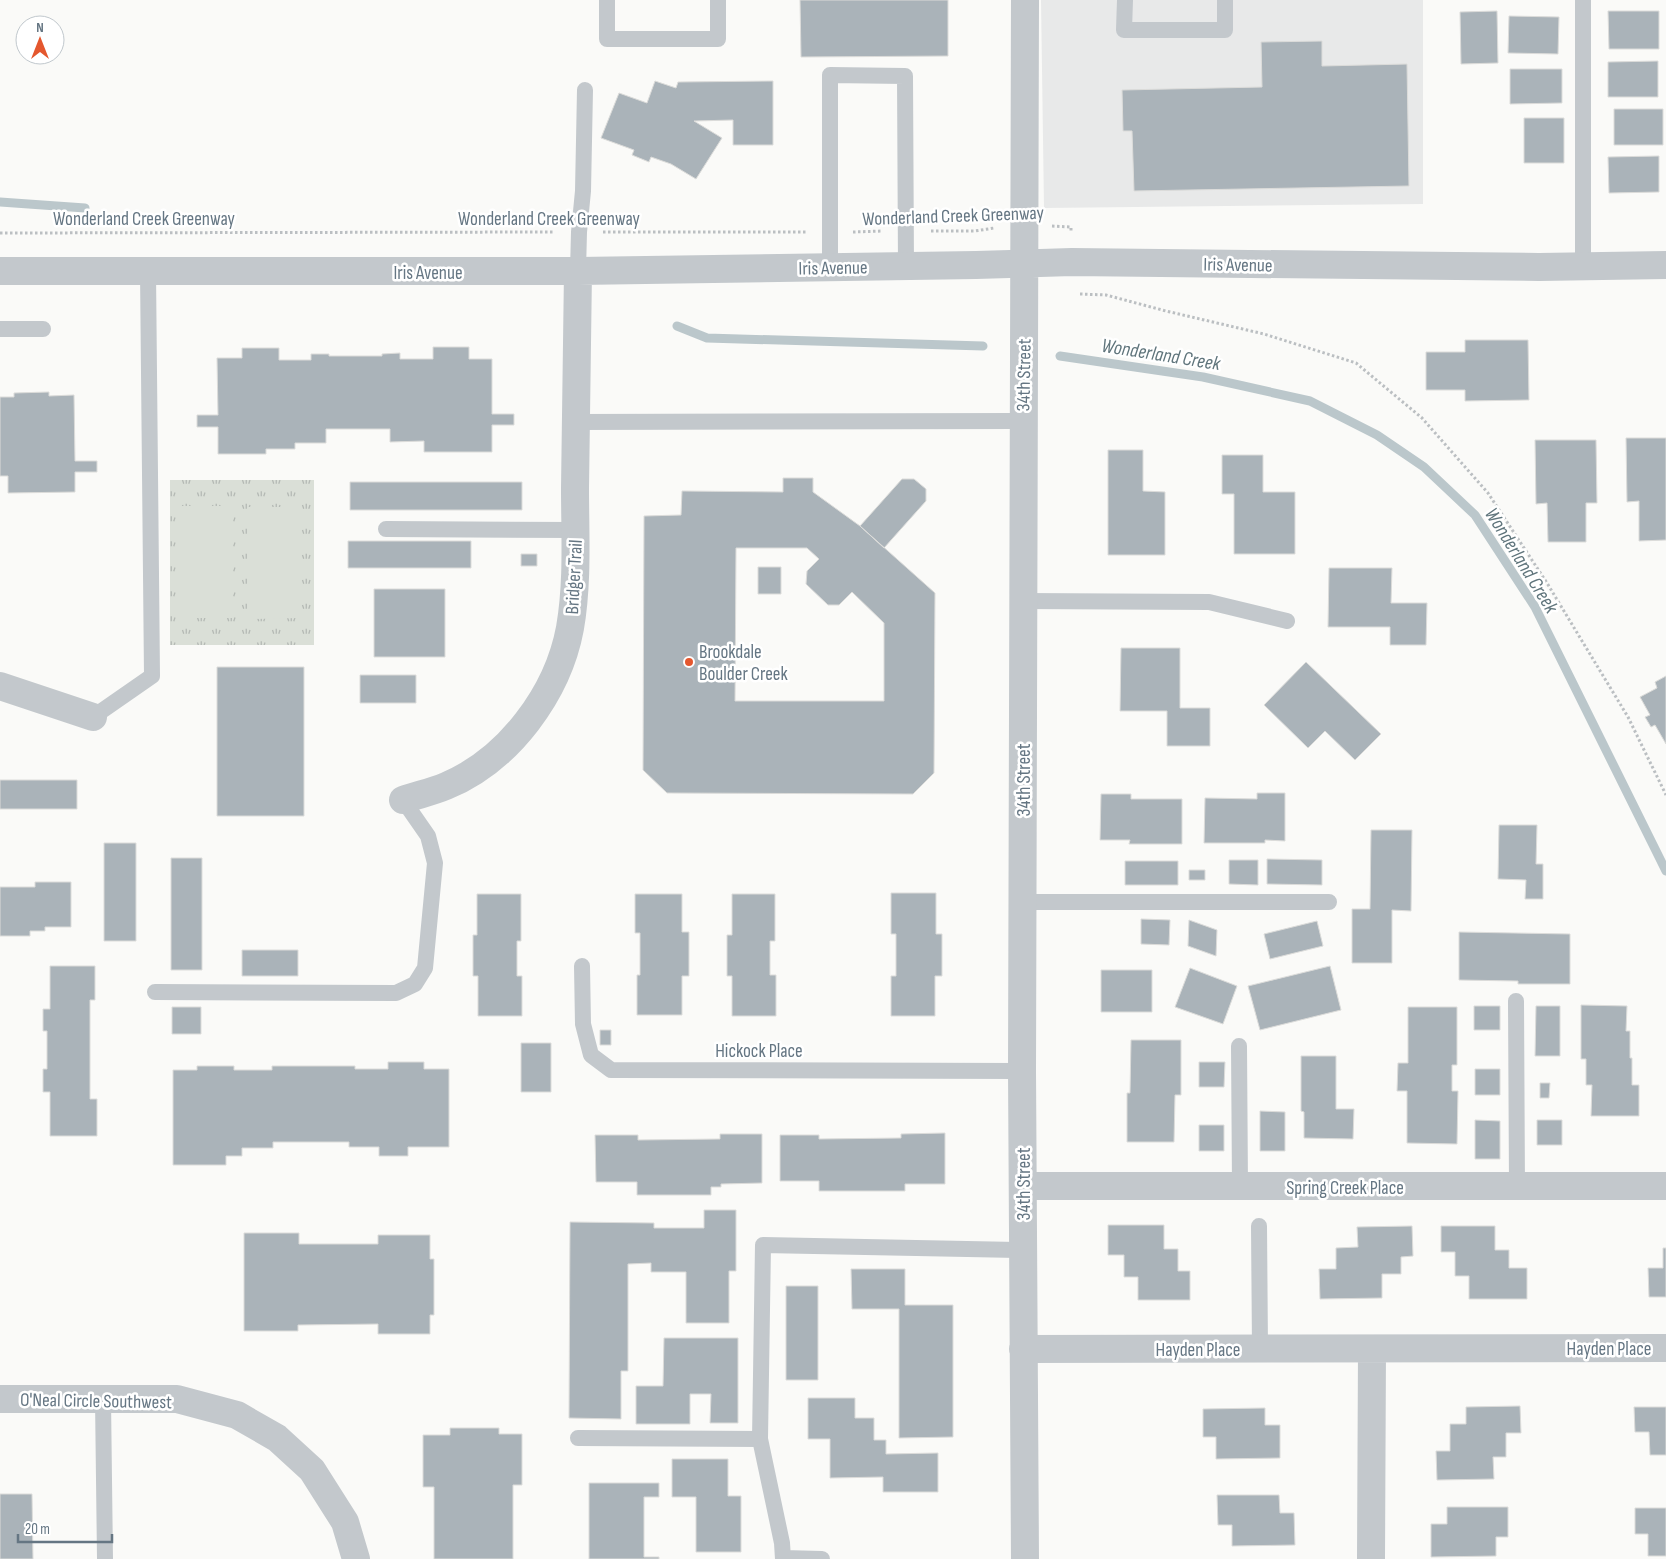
<svg xmlns="http://www.w3.org/2000/svg" width="1666" height="1559" viewBox="0 0 1666 1559" font-family="'Sofia Sans Condensed',sans-serif">
<style>
.built{fill:#e8e9e9}
.grass{fill:url(#grass-tufts)}
.garden{fill:#dadfd7}
.lines{fill:none;stroke-linecap:round;stroke-linejoin:round}
.stream{stroke:#bbc7cb;stroke-width:9}
.building{fill:#aab3b9;stroke:#dcdcda;fill-rule:evenodd}
.path{stroke:#bbbfc2;stroke-width:3;stroke-dasharray:2.5 2.5;stroke-linecap:butt}
.lane{stroke:#c3c8cc;stroke-width:16}
.street{stroke:#c3c8cc;stroke-width:28}
.poi-dot{fill:#e4572e;stroke:#fff;stroke-width:2}
.labels{text-anchor:middle;stroke-width:5;stroke-linejoin:round;paint-order:stroke}
.street-label{font-size:19px;fill:#657683;stroke:#fff}
.poi-label{font-size:19px;fill:#657683;stroke:#fff;text-anchor:start}
.water-label{font-size:20px;font-style:italic;fill:#60757c;stroke:#fff}
</style>
<defs>
<pattern id="grass-tufts" width="24" height="20" patternUnits="userSpaceOnUse" patternTransform="scale(1.25)"><rect width="24" height="20" fill="#dadfd7"/><path d="M3 7l-1-3M5 7V3M7 7l1-3M15 17l-1-3M17 17v-4M19 17l1-3" fill="none" stroke="#b4b9b4"/></pattern>
</defs>
<rect width="100%" height="100%" fill="#fafaf8"/>
<path class="built" d="M1041,0H1423V204L1044,208Z"/>
<path class="grass" d="M170,480H314V645H170Z"/>
<path class="garden" d="M180,506H232V618H180Z
M248,507H300V618L248,619Z"/>
<g class="lines">
<path class="stream" d="M0,202L85,208
M677,326L707,338L983,346
M1060,356L1203,377L1310,401L1377,435L1424,467L1475,515L1535,607L1666,871"/>
</g>
<path class="building" d="M800,0H948V56L801,57Z
M1497,11L1498,63L1461,64L1460,12Z
M1608,11H1659V49H1609Z
M1509,16L1559,17L1558,54L1508,53Z
M1322,41V66L1407,64L1409,186L1134,191L1132,131H1123L1122,90L1262,87L1261,42Z
M1658,61V97H1608V62Z
M1510,69H1562V103L1510,104Z
M655,81L676,88L678,82L773,81V145H733V120L694,121L722,138L696,179L671,164L651,157L649,162L632,155L634,150L601,138L619,93L647,103Z
M1614,109H1663V145H1614Z
M1524,118H1564V163H1524Z
M1659,156V192L1609,193L1608,157Z
M1465,340H1528L1529,400L1465,401V390H1426V352H1465Z
M433,347H469V359H492V414H514V425H492V452H424V441L390,442V429H326V443H295V449H266V454H218V427H197V415H218L217,358H242V348H279V360H311V354H329V356H382V354L400,353V359H433Z
M49,392V396L74,395L75,461H97V472H75V492L8,493V476H0V397H14V393Z
M1626,438H1666V540L1639,541V501L1627,502Z
M1535,440H1596L1597,503H1586V542H1548L1547,503L1536,504Z
M1108,450H1143V491L1165,492V555H1108Z
M1222,455H1263V492H1295V554H1234V494H1222Z
M783,478H813V492L860,526L935,593L934,773L913,794L667,793L643,770L644,516L681,515L682,491L783,492ZM736,548H807L819,559L807,571L806,584L828,605H839L852,592L884,623V701H735Z
M902,479H914L926,489V501L884,548L860,526Z
M350,482H522V510H350Z
M348,541H471V568H348Z
M521,554H537V566H521Z
M758,567H781V594H758Z
M1329,568H1392L1391,603H1427L1426,645H1390V627H1328Z
M374,589H445V657H374Z
M1121,648H1180V708H1210V746H1167V711H1120Z
M1306,662L1381,734L1355,760L1325,731L1308,748L1264,705Z
M217,667H304V816H217Z
M360,675H416V703H360Z
M1666,676V744L1655,725L1651,727L1645,717L1650,715L1640,697L1657,688L1655,682Z
M0,780H77V809H0Z
M1257,793H1285V841L1265,840V843H1204L1205,798L1257,799Z
M1101,794H1131V799H1182V844H1129L1130,840H1100Z
M1499,825H1537L1536,864H1543V899H1525L1526,880L1498,879Z
M1371,830H1412L1411,911L1392,910V963H1352V909H1370Z
M104,843H136V941H104Z
M171,858H202V970H171Z
M1267,859L1322,860V885L1267,884Z
M1229,860H1258V885L1229,884Z
M1125,861H1178V885H1125Z
M1189,870H1205V880H1189Z
M35,882H71V927H45V931H30V936H0V887H35Z
M891,893H936V934H942V976H935V1016H891V976H896V934H891Z
M477,894H521V941H517V976H522V1016H478V976H473V935H477Z
M635,894H682V932H689V976H682V1015H637V975H640V933H635Z
M732,894H775V941H770V975H776V1016H732V976H727V935H732Z
M1141,919L1170,920L1169,945L1141,944Z
M1189,920L1217,930L1216,956L1188,946Z
M1317,921L1323,946L1270,959L1264,934Z
M1459,932L1570,934V984H1518V981L1459,980Z
M242,950H298V976H242Z
M50,966H95V1000H90V1099H97V1136H50V1092H43V1069H47V1031H43V1009H50Z
M1330,966L1341,1010L1260,1030L1248,986Z
M1190,968L1237,986L1223,1024L1175,1007Z
M1101,970H1152V1012H1101Z
M1581,1005L1627,1006L1626,1031H1630V1058H1632V1085H1639V1116H1591L1592,1085H1586V1059H1581Z
M1474,1006H1500V1030H1474Z
M1536,1006H1560V1056H1535Z
M172,1007H201V1034H172Z
M1408,1007H1457V1065H1452V1091H1458L1457,1144L1407,1143V1091H1397L1398,1063H1408Z
M600,1030H611V1045H600Z
M1131,1040H1181V1095H1175L1174,1142H1127V1093H1130Z
M521,1043H551V1092H521Z
M1301,1056H1336V1109H1354L1353,1139L1304,1138V1112L1301,1111Z
M388,1062H424V1069H449V1147H408V1156H379V1147H349V1142H273V1148H242V1156H226V1165H173V1070H197V1066H234V1070H272V1066H355V1069H388Z
M1199,1062H1225L1224,1087H1199Z
M1475,1069H1500V1095H1475Z
M1540,1083H1550L1549,1098H1540Z
M1260,1111L1285,1112V1151H1260Z
M1475,1120L1500,1121V1159H1475Z
M1537,1120H1562V1145H1537Z
M1199,1125H1224V1151H1199Z
M945,1133V1184H905V1191H819V1181H780V1135H819V1139L901,1138V1134Z
M720,1134H762V1183L721,1184V1187H711V1195H637V1182H596L595,1135H638V1140L720,1139Z
M704,1210H736V1271H729V1323H686V1272H651V1263L628,1264V1371H621V1419L569,1418L570,1222L654,1223V1228H704Z
M1108,1225H1164V1249H1178V1271H1190V1300H1138V1277H1124V1255H1108Z
M1412,1226L1413,1256L1401,1257V1274H1382V1298L1320,1299L1319,1269H1336V1248L1358,1247L1357,1227Z
M1441,1226H1495V1250H1509V1268H1527V1299H1469V1276H1455V1252H1441Z
M244,1233H299V1244H378V1235H430V1259H434V1315H430V1334H378V1324L298,1325V1331H244Z
M1663,1248H1666V1297H1649L1648,1268H1663Z
M851,1269H905V1305H953V1437L899,1438V1309H852Z
M786,1286H818V1380H786Z
M664,1338H738V1423H710L711,1394H690V1424H636V1386H663Z
M808,1398H855V1418H874V1440H886V1454L938,1453V1492H883V1477L830,1478V1439H808Z
M1520,1406L1521,1433H1506V1457H1493L1494,1479L1437,1480L1436,1451H1450V1424H1466V1407Z
M1634,1407H1666V1455H1650L1649,1432H1635Z
M1265,1408V1425H1280V1458L1216,1459V1437H1203V1409Z
M450,1428H499V1434H522V1485H513V1559H434V1487H423V1435H450Z
M672,1459H728V1496H741V1552H696V1497H672Z
M589,1483H659V1497H644V1557H659V1559H589Z
M0,1494H32L33,1559H0Z
M1217,1495H1279L1280,1513H1294L1295,1545L1232,1546V1525H1218Z
M1447,1507H1508V1537H1496V1556L1431,1557V1524H1447Z
M1635,1508H1666V1556H1648V1534H1635Z"/>
<g class="lines">
<path class="path" d="M1052,226L1071,227V232
M931,231H975L994,228
M603,232H807
M853,232L882,231
M0,233L554,232
M1080,294L1106,295L1166,311L1264,334L1356,363L1422,418L1488,493L1547,583L1628,717L1666,795"/>
<path class="lane" d="M607,0V39H718V0
M1125,0L1124,30H1225V0
M1583,0V266
M830,267V75L905,76L906,266
M578,271L579,232L583,191L585,90
M0,329H43
M576,422L1023,421
M386,529L575,530
M1023,601L1209,602L1287,621
M93,717L152,676L148,271
M1023,902H1329
M582,966L583,1024L591,1055L611,1070L1022,1071
M155,992L396,993L415,984L425,968L435,863L428,836L403,800
M1516,1001L1517,1187
M1239,1046L1240,1187
M1259,1226L1260,1349
M103,1399L105,1559
M578,1438L760,1439L763,1245L1023,1250
M760,1439L782,1543L783,1559
M783,1558L822,1559"/>
<path class="street" d="M1025,0L1022,1071L1025,1559
M0,271H578L976,265L1072,262L1539,267L1666,265
M0,686L93,717
M403,800C417,795 432,792 446,786C509,760 558,693 570,628C578,582 575,534 575,488C576,416 577,343 578,271
M1023,1186H1666
M1023,1349L1666,1348
M0,1399H177L237,1415L277,1438L312,1470L345,1522L356,1559
M1371,1559L1372,1349"/>
</g>
<circle class="poi-dot" cx="689" cy="662" r="5"/>
<g class="labels">
<g class="street-label">
<text transform="translate(953 215) rotate(-2)" y="7">Wonderland Creek Greenway</text>
<text x="144" y="225">Wonderland Creek Greenway</text>
<text x="549" y="225">Wonderland Creek Greenway</text>
<text transform="translate(1238 264) rotate(1)" y="7">Iris Avenue</text>
<text transform="translate(833 267) rotate(-1)" y="7">Iris Avenue</text>
<text x="428" y="279">Iris Avenue</text>
<text transform="translate(1023 375) rotate(-89)" y="7">34th Street</text>
<text transform="translate(573 577) rotate(-87)" y="7">Bridger Trail</text>
<text transform="translate(1023 780) rotate(-90)" y="7">34th Street</text>
<text x="759" y="1057">Hickock Place</text>
<text transform="translate(1023 1184) rotate(-90)" y="7">34th Street</text>
<text x="1345" y="1194">Spring Creek Place</text>
<text x="1609" y="1355">Hayden Place</text>
<text x="1198" y="1356">Hayden Place</text>
<text transform="translate(96 1400) rotate(1)" y="7">O'Neal Circle Southwest</text>
</g>
<g class="poi-label">
<text x="699" y="658">Brookdale<tspan x="699" dy="22">Boulder Creek</tspan></text>
</g>
<g class="water-label">
<text transform="translate(1161 354) rotate(9)" y="7">Wonderland Creek</text>
<text transform="translate(1522 560) rotate(58)" y="7">Wonderland Creek</text>
</g>
</g>
<g transform="translate(40 40)"><circle r="24" fill="#ffffff" stroke="#c1c8cd"/>
<path d="M0-4L9 19L0 12L-9 19Z" fill="#e4572e"/>
<text y="-8" font-size="14" font-weight="bold" text-anchor="middle" fill="#657683">N</text>
</g>
<path d="M18 1534v8h94v-8" fill="none" stroke="#657683" stroke-width="2.5"/>
<text x="25" y="1534" font-size="15" fill="#657683" stroke="#ffffff" stroke-width="4" paint-order="stroke">20 m</text>
</svg>
